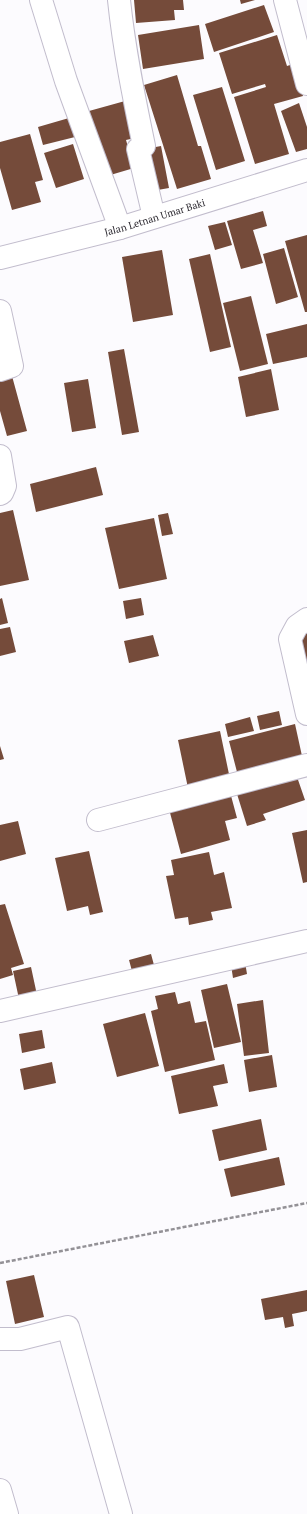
<svg xmlns="http://www.w3.org/2000/svg" width="307" height="1514" viewBox="0 0 307 1514" font-family="'PT Serif',serif">
<style>
.building{fill:#754b3a}
.lines{fill:none;stroke-linecap:round;stroke-linejoin:round}
.minor-casing{stroke:#c2bdcd;stroke-width:24}
.path{stroke:#939196;stroke-width:2.5;stroke-dasharray:4 2;stroke-linecap:butt}
.minor{stroke:#fff;stroke-width:22}
.labels{text-anchor:middle;stroke-width:4;stroke-linejoin:round;paint-order:stroke}
.street-label{font-size:10px;fill:#2e2b32;stroke:#fcfbfe}
</style>
<rect width="100%" height="100%" fill="#fcfbfe"/>
<path class="building" d="M134,0H183L184,10H174L175,20L136,23Z
M240,0H255L241,4Z
M264,5L274,32L214,52L205,24Z
M199,25L204,59L143,69L138,35Z
M277,35L287,66L293,64L303,96L274,104L289,154L255,164L234,97L266,87L265,84L232,94L219,53Z
M177,75L198,146H201L211,179L177,189L144,85Z
M222,87L245,161L216,170L193,95Z
M125,101L135,138L126,140L134,168L107,176L89,111Z
M299,103L307,127V149L296,152L281,111Z
M69,118L75,137L43,145L38,127Z
M30,134L43,180L35,182L41,202L12,210L0,168V142Z
M73,144L84,179L56,188L44,153Z
M161,146L169,188L152,191L145,149Z
M263,211L267,226L253,230L263,263L241,269L227,221Z
M225,222L232,245L215,250L208,226Z
M307,235V312H305L285,241Z
M284,248L298,297L276,304L263,254Z
M162,250L173,315L133,322L122,257Z
M210,254L231,347L210,352L189,259Z
M251,296L268,364L240,371L223,303Z
M307,324V357L273,364L266,334Z
M124,349L139,432L122,435L108,352Z
M271,369L279,410L246,417L238,377Z
M12,376L27,431L7,436L0,411V379Z
M88,379L96,428L72,432L64,383Z
M96,467L103,495L36,512L30,484Z
M13,510L29,580L0,586V513Z
M168,513L173,534L162,536L158,515Z
M154,518L167,579L119,589L105,528Z
M2,598L8,623L0,625V599Z
M141,598L144,615L126,619L123,601Z
M10,627L16,652L0,656V629Z
M307,633V692L297,634Z
M153,635L159,656L129,663L124,641Z
M279,711L282,725L260,730L257,716Z
M250,717L254,731L228,737L225,724Z
M295,724L302,756L237,772L229,741Z
M220,731L230,779L188,788L178,740Z
M0,746L4,759L0,760Z
M296,774L305,800L263,814L266,820L247,826L237,794Z
M230,792L237,818L225,821L230,840L181,854L169,809Z
M18,821L26,854L0,861V825Z
M307,830V882L303,883L292,833Z
M89,851L103,912L90,915L88,906L67,911L55,858Z
M209,852L214,875L224,872L232,908L211,912L213,920L189,925L188,917L175,919L166,876L174,875L171,860Z
M5,904L24,964L11,968L13,975L0,979V905Z
M151,954L154,965L132,971L129,960Z
M245,962L247,974L233,978L231,965Z
M31,967L37,995L19,999L13,971Z
M227,984L241,1042L214,1048L201,990Z
M175,992L178,1004L190,1001L195,1023L206,1021L215,1060L165,1072L151,1011L158,1009L155,996Z
M263,1000L269,1053L244,1056L237,1004Z
M145,1013L159,1066L117,1077L103,1024Z
M42,1030L45,1048L22,1053L19,1034Z
M272,1055L277,1087L249,1092L244,1060Z
M52,1062L56,1083L24,1090L20,1069Z
M224,1064L228,1083L213,1086L218,1106L179,1114L171,1076Z
M261,1119L267,1150L219,1161L212,1130Z
M279,1157L285,1185L231,1197L224,1169Z
M34,1275L44,1317L15,1324L6,1281Z
M307,1290V1311L292,1314L294,1326L285,1328L283,1317L265,1320L261,1299Z"/>
<g class="lines">
<g class="minor-casing">
<g id="minor">
<path d="M41,0L66,81L120,228"/>
<path d="M119,0C124,49 134,98 144,146L138,149L154,217"/>
<path d="M285,0L307,84"/>
<path id="s1" d="M0,258L120,228L307,170"/>
<path d="M0,311L12,366L0,370"/>
<path d="M0,456L5,486L2,493L0,494"/>
<path d="M307,619L297,626L290,639L307,714"/>
<path d="M98,820L307,765"/>
<path d="M0,1011L307,941"/>
<path d="M0,1339H20L68,1327L121,1514"/>
<path d="M0,1490L7,1514"/>
</g>
</g>
<path class="path" d="M0,1263L307,1203"/>
<use href="#minor" class="minor"/>
</g>
<g class="labels">
<g class="street-label">
<text dy="4" stroke="none"><textPath href="#s1" startOffset="160">Jalan Letnan Umar Baki</textPath></text>
</g>
</g>
</svg>
